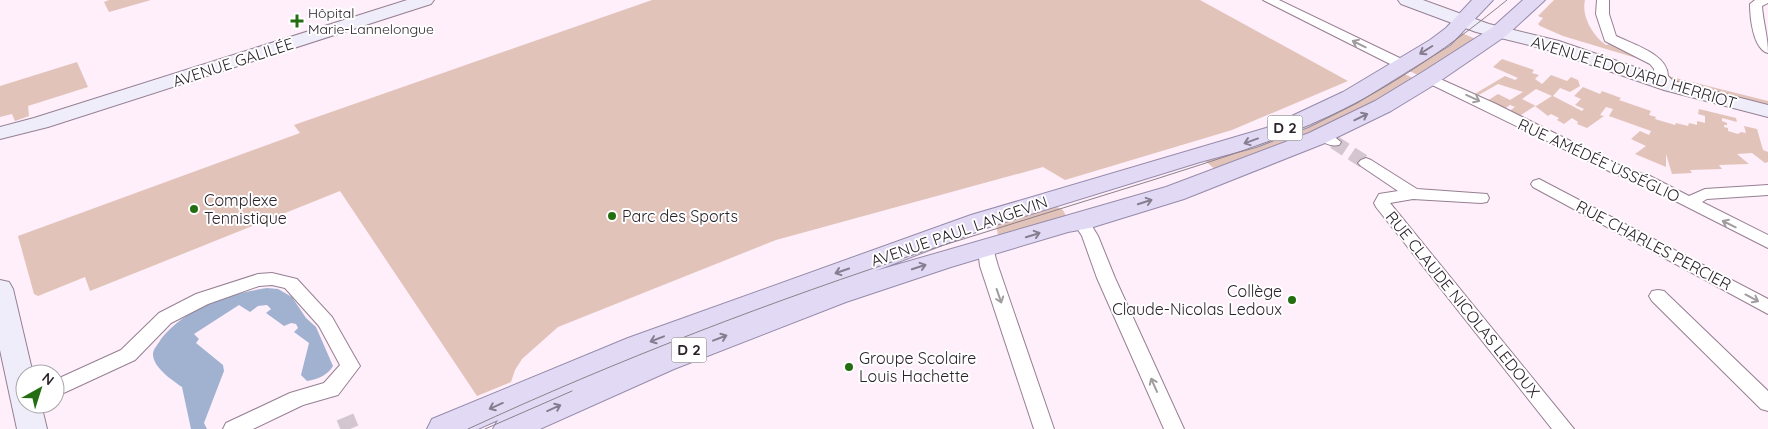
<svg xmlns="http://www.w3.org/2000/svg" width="1768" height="429" viewBox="0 0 1768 429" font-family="Quicksand,sans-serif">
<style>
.green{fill:#e2c3b9;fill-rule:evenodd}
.water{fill:#a1b2d1}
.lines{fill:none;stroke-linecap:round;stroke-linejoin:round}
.street-tunnel-far1{stroke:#d4c6d1;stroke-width:14;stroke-dasharray:14 7;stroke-linecap:butt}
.street-tunnel{stroke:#d4c6d1;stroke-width:18;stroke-dasharray:18 9;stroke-linecap:butt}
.street-casing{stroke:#967f92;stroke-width:2}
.secondary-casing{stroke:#967f92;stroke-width:2}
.primary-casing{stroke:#958aa9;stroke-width:2}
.street{fill:#fff;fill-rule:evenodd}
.secondary{fill:#f0edfa;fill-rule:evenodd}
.primary{fill:#e2daf5;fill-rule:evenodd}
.tram{stroke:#8d818b;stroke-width:1}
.oneway{stroke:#a09c9f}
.oneway2{stroke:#867e90}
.poi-dot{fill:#236e10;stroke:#fff;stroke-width:2}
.labels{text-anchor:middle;stroke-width:4;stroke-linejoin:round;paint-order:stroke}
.far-poi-label{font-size:14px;fill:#2b222a;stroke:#fff;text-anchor:start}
.shield{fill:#fff;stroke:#6b646a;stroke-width:1}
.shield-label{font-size:15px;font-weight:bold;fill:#2b222a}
.street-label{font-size:16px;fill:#2b222a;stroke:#fff}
.poi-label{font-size:16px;fill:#2b222a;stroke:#fff;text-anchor:start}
</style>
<rect width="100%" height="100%" fill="#feeffb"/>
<path class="green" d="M109,0H151L109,12L104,2Z
M652,0H1200L1348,81L1232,130L1065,180L1043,167L776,240L558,327L522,359L515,370L511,382L477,396L340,191L90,291L85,277L38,296L34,294L18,236L300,133L294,125Z
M1554,0H1585C1581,16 1593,36 1606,45L1613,43L1646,61L1563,36L1540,26L1538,24L1543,18L1538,16Z
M1457,31L1476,39L1422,77L1403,68Z
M1502,59L1534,70L1532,73L1539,75L1535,79L1542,84L1551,75L1567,81L1571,77L1578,80L1580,86L1570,92L1560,88L1553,96L1582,111L1584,109L1575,105L1581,99L1574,96L1583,87L1600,94L1602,91L1621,98L1619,100L1651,111L1649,115L1656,117L1655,119L1675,125L1676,123L1688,126L1689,123L1697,125V121L1705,123V116L1698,114L1699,109L1736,118L1737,122L1722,118V121L1727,123V125H1724V127L1728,128V131L1738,134L1741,132L1746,133L1744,126L1757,129L1763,150L1768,152V162L1765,163L1752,153L1737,154L1749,164L1719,165L1722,169L1690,170L1692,173L1672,174L1666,154V167L1635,154L1646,146L1631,139L1640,131L1649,135L1651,131L1609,116L1613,109L1606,107L1600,115L1604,116L1587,128L1577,124L1578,122L1572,118L1564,124L1557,120L1559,118L1551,114L1548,116L1535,106L1518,117L1508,112L1515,107L1510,105L1504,109L1487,101L1498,94L1510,100L1523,92L1498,84L1477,96L1473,95L1505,76L1515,80L1518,78L1493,67ZM1536,89L1552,96L1536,106L1522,99Z
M77,62L88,87L28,106L29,116L15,121L12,114L0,117V86Z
M1398,71L1417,80L1388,98L1219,173L1201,157Z
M1668,76L1768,101V107L1672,82L1666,78Z
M1055,206L1063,210L1067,218L1003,237L998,235L996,225Z"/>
<path class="water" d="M267,288L278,289L292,297L306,318L316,327L333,366C327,376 318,379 307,381L301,375L309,343L294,332L298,328L296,324L291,323L284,326L266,313L271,309L267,305L258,306L250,312L239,305L194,334L199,339L196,343L223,365L224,371L204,423L207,429H191L182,387C172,380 152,367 153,353C154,348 159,343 161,339C186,307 228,294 267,288Z"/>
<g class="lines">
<path class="street-tunnel-far1" d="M1334,142L1366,163"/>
<path class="street-tunnel" d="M345,417L350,429"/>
<g class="street-casing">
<path id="street" d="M1263,0H1279L1408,62L1410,65L1408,68H1398Z
M1597,0H1609V14L1616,36C1632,44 1668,54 1668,76L1678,86L1676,89H1666L1654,77V69L1650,64L1605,41L1596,14Z
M1755,0H1768V3L1762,6C1763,22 1768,36 1768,53C1753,49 1750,17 1750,4Z
M1429,74L1496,104L1625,168L1650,176L1689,196L1705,189L1768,185V195L1707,199L1702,202L1768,235V248L1638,182L1615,174L1424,81L1422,78Z
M1323,131L1328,132L1341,142L1339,145C1330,147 1321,142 1316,135L1318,132Z
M1366,158L1371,160L1417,189L1487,194L1489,198L1487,202L1481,203L1413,199L1390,203L1574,429H1552L1376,207L1374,203L1379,194L1398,191L1361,166L1358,163L1361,160Z
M1539,179L1768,299V314L1533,187L1531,184L1533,181Z
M1081,217L1087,218L1098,236L1115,278L1184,429H1164L1097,278L1082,236L1073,222L1075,218Z
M986,243L992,245L998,266L1054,429H1034L980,266L978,249L980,245Z
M272,273L297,279L332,317L357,361L360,366L338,395L303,405L253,429H223L226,423L290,393L324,383L340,365L319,326L285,288L272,285L259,286L208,304L171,323L135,360L55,397V380L121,350L159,313L196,294L258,274Z
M1658,290L1664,291L1768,391V411L1761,409L1652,301L1649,296L1652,291Z"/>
</g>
<g class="secondary-casing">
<path id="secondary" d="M407,0H434L431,4L48,127L0,139V127L34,118Z
M1398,0H1423L1489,24L1559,41L1678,82L1768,105V117L1664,90L1545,49L1476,32L1401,4Z
M0,280L9,282L13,289L33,374H25V404H41L47,429H17L0,350Z"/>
</g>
<g class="primary-casing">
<path id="primary" d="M1472,0H1493L1450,45L1358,102L1308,127L1256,147L1200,162L989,227L875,271L1166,187L1309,133L1375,101L1421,73L1493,27L1523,0H1545L1507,35L1437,83L1391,111L1325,143L1184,199L1090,228L1068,232L951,267L846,302L674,369L540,429H493L498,420L478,429H427L432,419L628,338L971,215L1266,128L1343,92L1430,40L1446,28Z"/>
</g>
<use href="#street" class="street"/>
<use href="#secondary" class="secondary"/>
<use href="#primary" class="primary"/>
<path class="tram" d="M468,429C617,360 772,301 928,250C1004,226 1080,203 1156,179C1215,160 1275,142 1332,115C1395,85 1453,44 1507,0
M485,429L572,391"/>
</g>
<defs><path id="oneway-shaft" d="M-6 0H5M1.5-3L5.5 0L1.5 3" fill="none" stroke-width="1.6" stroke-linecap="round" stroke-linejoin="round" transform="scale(1.25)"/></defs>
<g class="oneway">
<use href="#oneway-shaft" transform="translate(1359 44) rotate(-154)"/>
<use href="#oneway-shaft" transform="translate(1473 98) rotate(25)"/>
<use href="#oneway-shaft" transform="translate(1729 224) rotate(-154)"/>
<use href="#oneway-shaft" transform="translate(999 296) rotate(71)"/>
<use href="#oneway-shaft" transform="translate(1752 298) rotate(28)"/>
<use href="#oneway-shaft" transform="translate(1154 385) rotate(-114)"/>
</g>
<g class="oneway2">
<use href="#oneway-shaft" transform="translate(1426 50) rotate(148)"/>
<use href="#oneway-shaft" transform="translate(1361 117) rotate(-26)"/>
<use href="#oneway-shaft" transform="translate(1251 141) rotate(160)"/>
<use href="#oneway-shaft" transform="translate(1145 202) rotate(-18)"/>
<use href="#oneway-shaft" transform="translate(1033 235) rotate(-17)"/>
<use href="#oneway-shaft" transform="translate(919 267) rotate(-18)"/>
<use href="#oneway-shaft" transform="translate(842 271) rotate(161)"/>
<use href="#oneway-shaft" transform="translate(720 338) rotate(-21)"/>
<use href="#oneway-shaft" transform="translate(657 339) rotate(159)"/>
<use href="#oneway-shaft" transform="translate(496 406) rotate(156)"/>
<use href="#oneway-shaft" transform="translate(554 408) rotate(-24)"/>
</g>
<g class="poi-dot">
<path d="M294.5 13.5h5v5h5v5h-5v5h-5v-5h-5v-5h5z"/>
<circle cx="194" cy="209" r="5"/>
<circle cx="612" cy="216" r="5"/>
<circle cx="1292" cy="300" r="5"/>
<circle cx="849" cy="367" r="5"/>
</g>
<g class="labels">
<g class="far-poi-label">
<text x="308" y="18">Hôpital<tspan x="308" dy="16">Marie-Lannelongue</tspan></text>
</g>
<g class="shield">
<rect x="1267.5" y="115.5" width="35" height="25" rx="4"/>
<rect x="671.5" y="337.5" width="35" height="25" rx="4"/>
</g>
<g class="shield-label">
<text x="1285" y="133">D 2</text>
<text x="689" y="355">D 2</text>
</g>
<g class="street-label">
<text transform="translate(233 62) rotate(-18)" y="6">AVENUE GALILÉE</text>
<text transform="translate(1634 72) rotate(17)" y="6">AVENUE ÉDOUARD HERRIOT</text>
<text transform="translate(1599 160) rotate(25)" y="6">RUE AMÉDÉE USSÉGLIO</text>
<text transform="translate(959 231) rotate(-19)" y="6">AVENUE PAUL LANGEVIN</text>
<text transform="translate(1654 245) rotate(28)" y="6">RUE CHARLES PERCIER</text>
<text transform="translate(1463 304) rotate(51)" y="6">RUE CLAUDE NICOLAS LEDOUX</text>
</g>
<g class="poi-label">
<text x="204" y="206">Complexe<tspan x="204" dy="18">Tennistique</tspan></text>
<text x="622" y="222">Parc des Sports</text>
<text x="1282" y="297" text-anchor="end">Collège<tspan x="1282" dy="18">Claude-Nicolas Ledoux</tspan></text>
<text x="859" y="364">Groupe Scolaire<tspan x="859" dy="18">Louis Hachette</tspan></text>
</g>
</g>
<g transform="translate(40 389) rotate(39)"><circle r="24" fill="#ffffff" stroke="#aaa7aa"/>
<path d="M0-4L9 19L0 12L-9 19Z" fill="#236e10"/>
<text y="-8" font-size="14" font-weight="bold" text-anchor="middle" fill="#2b222a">N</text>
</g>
</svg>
